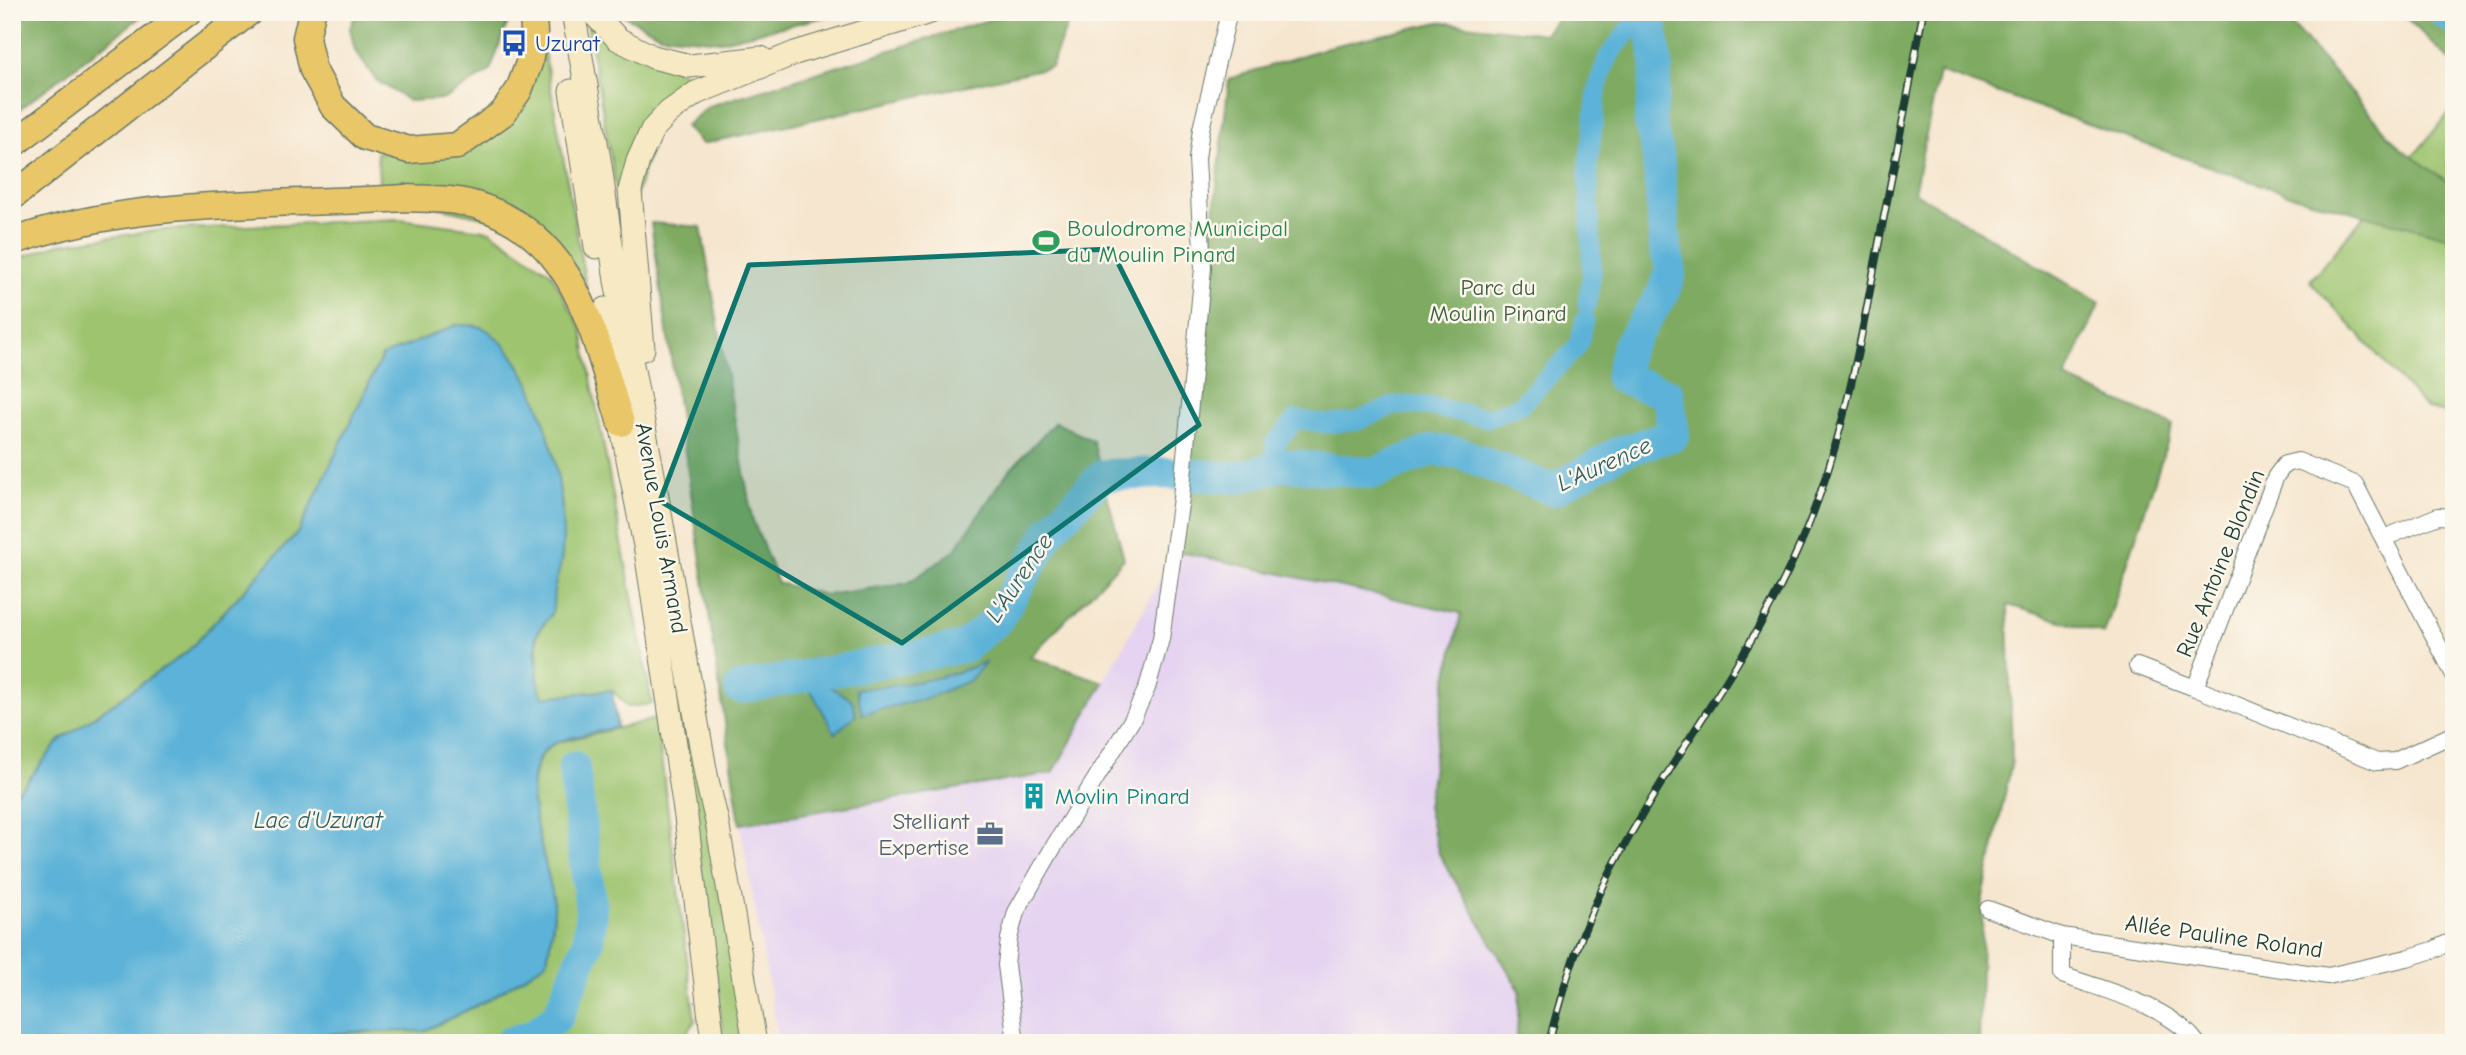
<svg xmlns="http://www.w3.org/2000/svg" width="2466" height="1055" viewBox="0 0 2466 1055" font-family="'Comic Neue',sans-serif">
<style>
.built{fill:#e5d3f1}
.green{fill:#9ec46f;stroke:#5e8052;stroke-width:2}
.forest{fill:#7eaa62;stroke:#4e744b;stroke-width:2}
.water{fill:#5cb2d8;stroke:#3e7886;stroke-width:2}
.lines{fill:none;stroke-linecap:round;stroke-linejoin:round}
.canal{stroke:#5cb2d8;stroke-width:19}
.river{stroke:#5cb2d8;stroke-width:32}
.minor-casing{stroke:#6a786a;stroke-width:18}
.secondary-casing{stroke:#6a786a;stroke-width:25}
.primary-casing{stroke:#6a786a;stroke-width:29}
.minor{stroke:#fff;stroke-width:16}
.secondary{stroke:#f6e9c3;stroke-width:23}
.primary{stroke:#e9c769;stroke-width:26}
.rail-casing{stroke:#1f3d34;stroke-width:8}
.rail{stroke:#fbf7ec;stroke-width:5;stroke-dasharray:16;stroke-linecap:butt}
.marked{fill:#0f766e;fill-opacity:0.2;stroke:#0f766e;stroke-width:5;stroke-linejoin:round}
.labels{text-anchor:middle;stroke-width:5;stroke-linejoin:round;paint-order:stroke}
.transit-label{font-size:23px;fill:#164399;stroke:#fbf7ec;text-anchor:start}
.leisure-label{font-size:23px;fill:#27864d;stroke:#fbf7ec;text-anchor:start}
.park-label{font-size:23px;fill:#3f5f43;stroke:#fbf7ec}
.street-label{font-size:23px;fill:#1f3d34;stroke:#fbf7ec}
.culture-label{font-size:23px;fill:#0d838f;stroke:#fbf7ec;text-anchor:start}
.service-label{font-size:23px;fill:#4e5e75;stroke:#fbf7ec;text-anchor:end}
.water-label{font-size:24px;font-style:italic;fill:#316065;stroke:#fbf7ec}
</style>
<rect width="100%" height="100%" fill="#fbf7ec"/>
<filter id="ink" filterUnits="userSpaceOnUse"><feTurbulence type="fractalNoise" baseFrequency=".0143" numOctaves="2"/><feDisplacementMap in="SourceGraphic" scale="14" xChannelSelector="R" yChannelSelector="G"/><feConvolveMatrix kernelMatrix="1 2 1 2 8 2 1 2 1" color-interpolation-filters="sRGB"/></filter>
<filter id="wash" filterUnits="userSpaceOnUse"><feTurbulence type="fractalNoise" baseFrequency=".00686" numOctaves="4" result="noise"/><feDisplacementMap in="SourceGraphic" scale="28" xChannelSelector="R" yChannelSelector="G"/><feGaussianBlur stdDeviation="1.57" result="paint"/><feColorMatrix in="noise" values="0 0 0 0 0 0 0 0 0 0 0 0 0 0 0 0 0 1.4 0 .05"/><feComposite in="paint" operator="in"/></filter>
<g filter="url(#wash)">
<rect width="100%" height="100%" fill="#f6e6cf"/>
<path class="built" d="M1176,551L1461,613L1443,697L1427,807L1439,854L1520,991L1516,1043H779L740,824L1053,773Z"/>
<path class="green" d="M562,12H568L748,1043H724L692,811Z
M586,17L685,74L711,76L664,104L624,234Z
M544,51L586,285L533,228L380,194L377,152L460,153L491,138L514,117Z
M2454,107V416L2426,408L2310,281Z
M399,219L490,231L551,273L582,330L652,704L628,707L612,690L542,697L538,686L537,635L552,612L553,592L562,556V505L554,459L529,381L510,353L486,330L382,356L299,531L187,652L59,741L25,784L12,795V261L59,244L162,230Z
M656,719L695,1021L679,1043H286L311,1036L353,1032L424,1031L488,1000L547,962C549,944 556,921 553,903C548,859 508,773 555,743Z"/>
<path class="forest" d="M12,12H147L12,115Z
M357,12H509V19L490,71L444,99L409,101L376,80L355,51L350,28Z
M618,12H846L721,41L660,35Z
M1014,12H1072L1051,67L702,144L685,126L709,106Z
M1562,12H2281L2400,148L2454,186V239L2293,196L1939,72L1914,192L2100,303L2065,378L2173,425L2104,634L2008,605L2012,761L1983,897L1979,1043H1516L1520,991L1439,854L1427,807L1443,697L1461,613L1176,551L1229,79L1328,47L1439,22L1545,34Z
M2400,12H2454V65L2453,63Z
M651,223L701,227L752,518L778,583L826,595L908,583L954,551L1007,473L1055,422L1093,441L1124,559L1030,657L1104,682L1053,773L740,824Z"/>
<path class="water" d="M456,325C466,325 478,324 487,330C543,368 568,491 562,555C561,567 556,579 554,591C553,598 554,606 552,612C549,620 540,626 537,634C534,645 537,687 543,697L612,690L617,727C600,732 558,737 546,749C513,782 550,864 554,904C555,922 549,944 547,962L488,1000L424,1031L353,1032L311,1036L286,1043H12V795L25,784L59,741L187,652L299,531L382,356Z
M987,661L969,681L927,698L862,714L856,689C901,685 946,680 987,661Z
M831,687L852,700L856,715L835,733L810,689Z"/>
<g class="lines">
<path class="canal" d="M1587,305L1592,272L1588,167L1598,85L1608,57L1643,12
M1284,465L1274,445L1296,419L1326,424L1357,421L1395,405L1427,406L1488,418L1520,405L1576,348L1580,340L1585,320"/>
<path class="river" d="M2444,12L2454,19
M740,688L964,647L997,620L1051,530L1103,475L1167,473L1235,478L1284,465L1374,473L1432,450L1460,453L1553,490L1620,452L1674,435L1668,394L1621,378L1628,346L1662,295L1670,275V265L1665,247L1658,155L1650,122L1657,66L1649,12
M509,1043L533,1035L558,1016L588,943L591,910L574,767"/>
</g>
</g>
<g filter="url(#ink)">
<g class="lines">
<g class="minor-casing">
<path id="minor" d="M2384,538L2438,516L2454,517
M2137,666L2195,688
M2454,675L2355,484L2298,461L2285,464L2276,476L2195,688L2377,762L2395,761L2454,734
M1988,909L2062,936L2328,976L2407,958L2433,950L2454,940
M2062,936V975C2103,990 2171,1006 2197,1043
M1016,1043L1006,965L1009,939L1016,912L1054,846L1132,720L1147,688L1161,639L1181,498L1203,268L1197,159L1201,129L1229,12"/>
</g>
<g class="secondary-casing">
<path id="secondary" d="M573,12L600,165L616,281L655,485L707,780L717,822L755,1043
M592,12L618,39L653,57L690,66L761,58
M571,91L596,247
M606,309L621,423L646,551L686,817L713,1043
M643,349L630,190L638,161L652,130L669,112L696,93L795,53L930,12"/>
</g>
<g class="primary-casing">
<path id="primary" d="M312,12L306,38L313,70L333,106L365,137L409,150L457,146L503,113L519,90L529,63L534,34L533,12
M12,145L188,12
M12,197L249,12
M12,242C134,197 276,206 405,198C429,199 455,198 479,206C579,239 593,335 621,423"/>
</g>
<use href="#minor" class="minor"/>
<use href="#secondary" class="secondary"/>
<use href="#primary" class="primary"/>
<g class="rail-casing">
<path id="rail" d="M1549,1043C1565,975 1590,907 1624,846C1678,748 1748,660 1794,558C1839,462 1858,357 1877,253C1892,173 1909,93 1923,12"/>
</g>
<use href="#rail" class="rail"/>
</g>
</g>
<path class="marked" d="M1111,249L1199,425L902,643L660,501L749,265Z"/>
<defs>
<g id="bus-bare" transform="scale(2.1)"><path d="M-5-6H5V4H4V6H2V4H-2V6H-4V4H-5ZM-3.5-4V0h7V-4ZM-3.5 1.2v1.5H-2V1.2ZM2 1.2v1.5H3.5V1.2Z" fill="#1a4fb4" stroke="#fbf7ec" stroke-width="2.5" paint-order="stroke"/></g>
<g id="stadium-bare" transform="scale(2.1)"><path d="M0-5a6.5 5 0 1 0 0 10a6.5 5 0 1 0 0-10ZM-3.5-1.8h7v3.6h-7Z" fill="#2e9e5b" stroke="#fbf7ec" stroke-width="2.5" paint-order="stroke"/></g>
<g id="building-bare" transform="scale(2.1)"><path d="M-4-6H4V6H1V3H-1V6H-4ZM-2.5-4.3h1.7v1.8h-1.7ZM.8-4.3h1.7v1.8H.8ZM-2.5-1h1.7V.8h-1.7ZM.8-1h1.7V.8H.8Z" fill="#0f9aa8" stroke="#fbf7ec" stroke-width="2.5" paint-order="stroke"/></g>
<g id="office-bare" transform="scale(2.1)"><path d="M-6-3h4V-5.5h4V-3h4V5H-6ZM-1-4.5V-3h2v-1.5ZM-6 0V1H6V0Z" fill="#5c6f8a" stroke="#fbf7ec" stroke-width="2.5" paint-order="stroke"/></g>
</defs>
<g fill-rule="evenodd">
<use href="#bus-bare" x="514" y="43"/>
<use href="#stadium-bare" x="1046" y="241"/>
<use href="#building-bare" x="1034" y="796"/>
<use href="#office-bare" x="990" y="834"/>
</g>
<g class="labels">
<g class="transit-label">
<text x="535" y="51">Uzurat</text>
</g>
<g class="leisure-label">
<text x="1067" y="236">Boulodrome Municipal<tspan x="1067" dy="26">du Moulin Pinard</tspan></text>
</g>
<g class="park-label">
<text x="1498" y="295">Parc du<tspan x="1498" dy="26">Moulin Pinard</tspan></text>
</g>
<g class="street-label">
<text transform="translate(662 528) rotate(80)" y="8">Avenue Louis Armand</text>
<text transform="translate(2220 563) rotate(-68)" y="8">Rue Antoine Blondin</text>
<text transform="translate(2224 936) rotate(8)" y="8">Allée Pauline Roland</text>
</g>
<g class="culture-label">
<text x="1055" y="804">Movlin Pinard</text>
</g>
<g class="service-label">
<text x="969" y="829">Stelliant<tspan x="969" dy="26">Expertise</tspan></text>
</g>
<g class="water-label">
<text transform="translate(1604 464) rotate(-24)" y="8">L'Aurence</text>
<text transform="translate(1019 578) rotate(-56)" y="8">L'Aurence</text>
<text x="318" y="828">Lac d'Uzurat</text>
</g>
</g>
<rect width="2466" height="1055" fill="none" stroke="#fbf7ec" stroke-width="42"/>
</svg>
